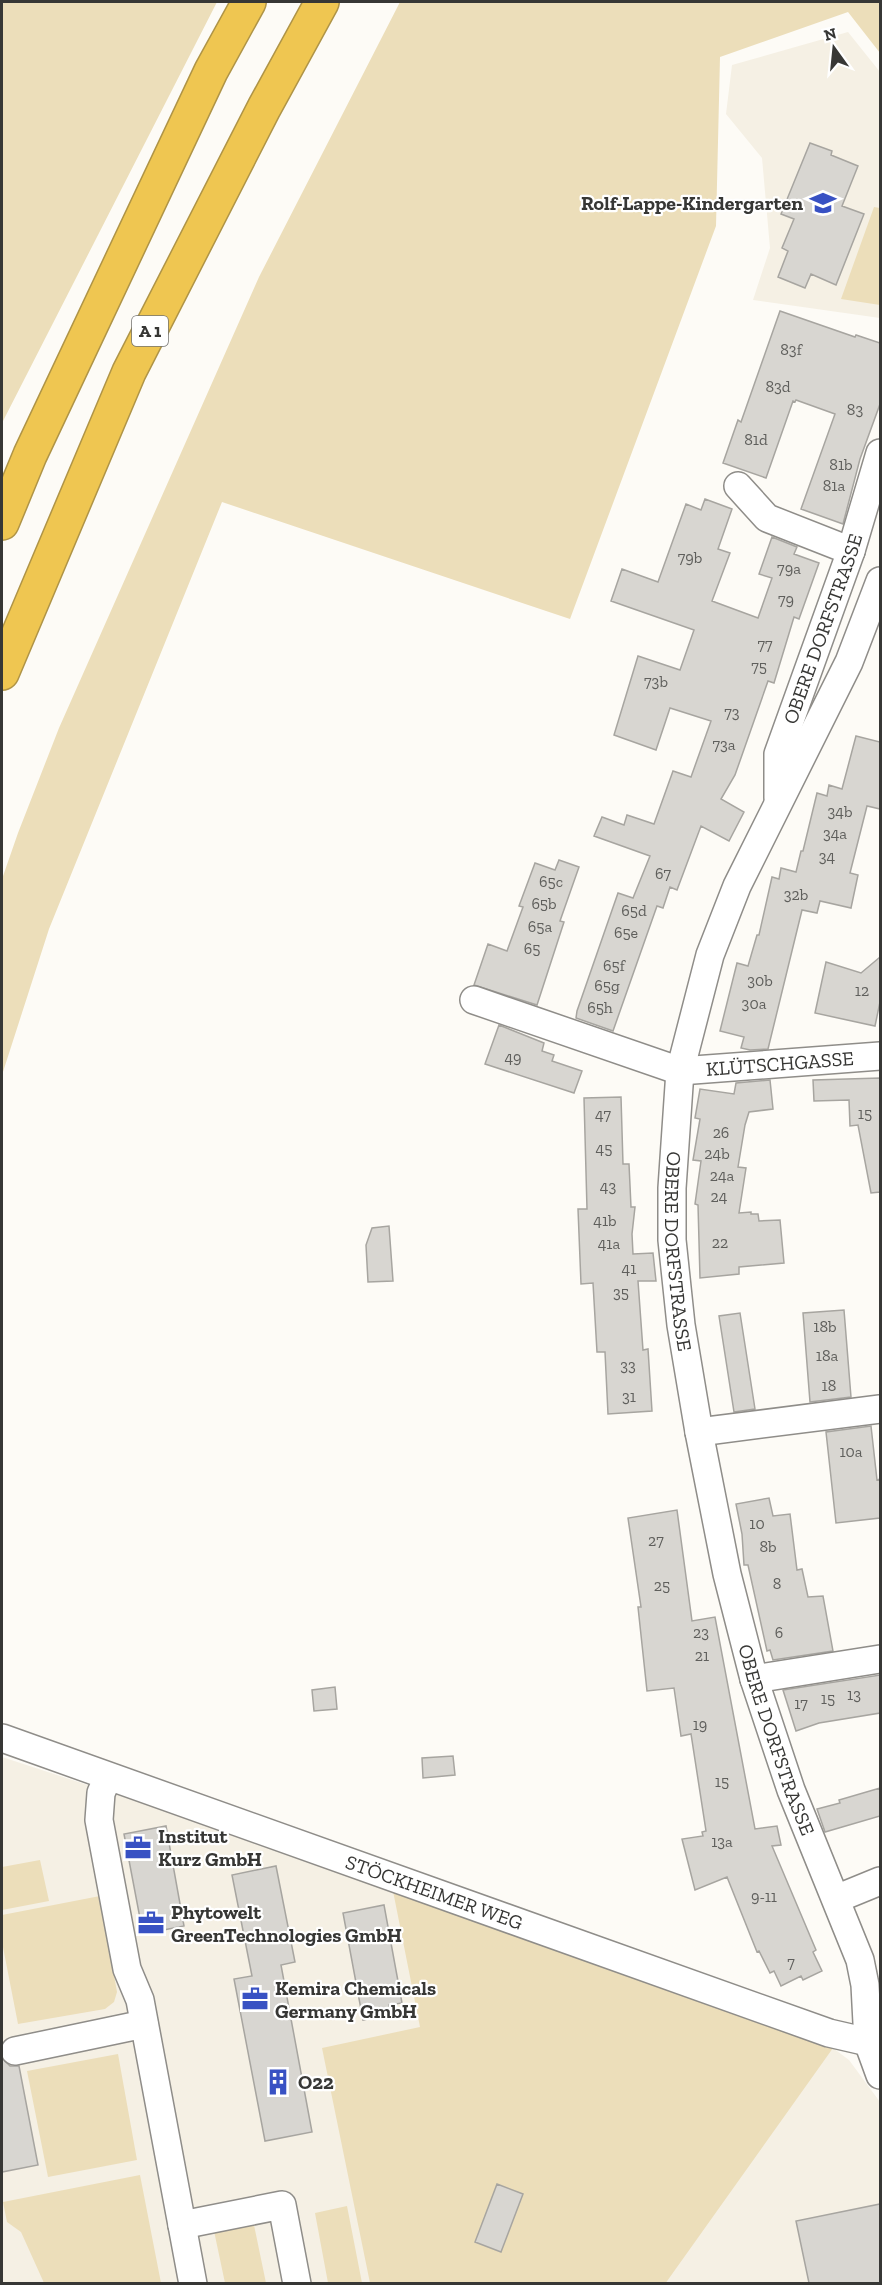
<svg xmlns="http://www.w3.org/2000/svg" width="882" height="2285" viewBox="0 0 882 2285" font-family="'Zilla Slab',serif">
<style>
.built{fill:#f5f0e4}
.green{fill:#ecdeba}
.building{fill:#d8d6d1;stroke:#a7a5a0;stroke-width:1.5}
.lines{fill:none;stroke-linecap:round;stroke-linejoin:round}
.minor-casing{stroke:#8f8d89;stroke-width:30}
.highway-casing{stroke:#af9447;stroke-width:36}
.minor{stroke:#fff;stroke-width:27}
.highway{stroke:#efc651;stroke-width:33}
.labels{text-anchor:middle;stroke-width:4.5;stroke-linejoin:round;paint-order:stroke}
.number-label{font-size:16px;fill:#5f5f5c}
.shield{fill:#fff;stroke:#737372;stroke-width:1.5}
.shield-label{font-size:18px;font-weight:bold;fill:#373735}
.poi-label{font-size:20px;font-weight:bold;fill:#373735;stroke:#fff;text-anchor:start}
.street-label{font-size:20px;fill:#373735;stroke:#fff}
</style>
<rect width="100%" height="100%" fill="#fdfbf6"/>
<path class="built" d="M848,32L880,72V318L753,300L770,248L762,158L726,114L732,65Z
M2,1757L155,1807L833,2048L849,2060L880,2102V2283H2Z"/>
<path class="green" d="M2,2H217L2,423Z
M400,2H880V53L848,12L720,57L716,226L570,619L222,502L49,929L2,1075V879L18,833L59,728L259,277Z
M874,207L880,208V305L841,299Z
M40,1860L49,1901L2,1910V1867Z
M393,1891L833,2048L665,2284L370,2283L322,2048L420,2027Z
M100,1896L117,1992L114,2002L105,2009L18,2024L2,1942V1915Z
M118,2054L137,2160L48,2177L27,2071Z
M140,2175L161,2283H44L21,2232L7,2222L3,2202Z
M347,2206L362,2283H328L315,2213Z
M254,2225L266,2283H225L214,2231Z"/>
<path class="building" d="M810,143L832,151L831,155L858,166L842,206L864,214L836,285L811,274L805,288L778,277L788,251L782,248L794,219L781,214Z
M780,311L855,337L856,335L880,343V404L860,459L843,524L801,509L835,414L796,400L795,402L793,401L766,478L723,463L738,420L741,422Z
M705,499L732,509L718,549L730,553L712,601L758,618L772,578L759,574L772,537L797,547L794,554L819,563L799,619L794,617L774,683L768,681L735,775L721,799L744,812L729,841L701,826L677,890L670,887L663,908L657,906L613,1031L576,1018L577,1011L618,893L633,898L650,856L594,836L602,817L624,825L627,815L654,824L673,771L691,777L711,721L670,708L656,750L614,735L638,656L680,670L694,630L611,601L622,569L658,582L686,504L701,510Z
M856,736L880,742V809L867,806L850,873L858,875L851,908L820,901L817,913L802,910L768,1049L750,1050L741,1048L744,1037L720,1031L737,963L748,966L757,935H759L772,877L779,879L781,868L796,872L801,851H803L817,793L827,796L829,785L842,789Z
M559,860L579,867L560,921L564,922L537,1005L474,985L488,944L507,951L523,907L519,906L535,863L555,870Z
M880,957V1002L875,1026L815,1013L826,962L861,973Z
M499,1025L544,1043L542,1051L554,1055L552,1061L582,1071L574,1093L485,1064Z
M880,1078V1192L871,1193L858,1125L850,1126L849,1100L814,1101L813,1080Z
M770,1080L773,1109L749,1112L745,1125L738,1167L746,1168L739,1213L751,1212V1214H758L759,1221L780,1220L784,1263L739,1267V1274L700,1278L698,1205L695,1204L701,1161L693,1160L700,1119L695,1118L700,1089L734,1094L736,1083Z
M621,1097L623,1164H629L631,1207H635L632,1234L633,1254L653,1253L656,1281H638L643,1350L648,1349L652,1411L608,1414L605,1352H597L593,1283L581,1284L578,1209H587L584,1098Z
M389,1226L393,1281L368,1282L366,1245L372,1228Z
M844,1310L851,1397L810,1402L803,1313Z
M740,1313L755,1409L734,1412L719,1316Z
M871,1426L877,1480L880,1479V1518L836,1523L826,1432Z
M769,1498L773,1516L790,1514L797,1570L802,1569L808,1597L823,1596L833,1651L773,1660L770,1650L767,1651L748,1565H744L742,1534L736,1504Z
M677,1510L692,1621L715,1617L755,1829L777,1826L781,1845L772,1846L816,1950L813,1952L822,1971L803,1980L801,1976L781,1986L774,1971L770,1973L759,1951L757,1952L727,1877L695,1890L682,1839L703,1836L702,1832L706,1831L691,1734L681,1736L674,1688L647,1691L638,1607H641L628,1518Z
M880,1675V1713L819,1723L796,1731L783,1690Z
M335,1687L337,1709L314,1711L312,1690Z
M453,1756L455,1775L423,1778L422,1758Z
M880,1788V1816L825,1832L817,1809L840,1803L839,1800Z
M166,1826L184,1926L143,1934L124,1834Z
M276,1866L295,1962L281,1965L312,2132L265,2141L234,1979L252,1976L232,1875Z
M384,1905L402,2003L389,2005L391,2014L363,2020L343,1913Z
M2,2058L10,2066H19L38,2165L2,2172Z
M497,2184L523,2194L501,2252L475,2242Z
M880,2204V2283H809L796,2221Z"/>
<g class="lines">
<g class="minor-casing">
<g id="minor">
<path d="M738,486L767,518L851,551"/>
<path id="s1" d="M880,581L849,662L737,886L710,955L680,1071L672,1188V1240L681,1325L699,1432L727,1574L754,1679L791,1790L860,1960L865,1985L868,2042L880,2075"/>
<path id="s2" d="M778,798V754L851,551L880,453"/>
<path id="s3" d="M474,1000L680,1071L880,1056"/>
<path d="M699,1432L880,1409"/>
<path d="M754,1679L880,1659"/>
<path id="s4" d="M2,1738L829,2033L868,2042"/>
<path d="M108,1777L101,1793L99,1820L127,1969L140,2000L193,2284"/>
<path d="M836,1899L880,1881"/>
<path d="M15,2051L144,2024"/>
<path d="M182,2225L282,2205L297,2284"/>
</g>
</g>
<g class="highway-casing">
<path id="highway" d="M2,523L30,455L211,71L249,2
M2,673L129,372L264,108L322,2"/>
</g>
<use href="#minor" class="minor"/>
<use href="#highway" class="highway"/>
</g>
<defs>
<g id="school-bare" transform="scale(2.07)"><path d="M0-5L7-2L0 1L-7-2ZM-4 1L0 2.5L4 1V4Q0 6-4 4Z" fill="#3851c3" stroke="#fff" stroke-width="2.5" paint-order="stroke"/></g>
<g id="office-bare" transform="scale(2.07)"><path d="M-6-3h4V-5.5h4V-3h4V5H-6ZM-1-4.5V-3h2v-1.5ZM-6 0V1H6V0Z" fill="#3851c3" stroke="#fff" stroke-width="2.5" paint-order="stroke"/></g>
<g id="building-bare" transform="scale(2.07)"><path d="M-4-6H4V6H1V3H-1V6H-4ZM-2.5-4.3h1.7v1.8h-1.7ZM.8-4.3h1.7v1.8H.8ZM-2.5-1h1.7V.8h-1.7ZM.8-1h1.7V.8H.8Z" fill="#3851c3" stroke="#fff" stroke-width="2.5" paint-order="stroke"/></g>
</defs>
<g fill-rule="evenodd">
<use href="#school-bare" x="823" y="203"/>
<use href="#office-bare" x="138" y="1848"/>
<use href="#office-bare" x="151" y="1923"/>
<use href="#office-bare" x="255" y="1999"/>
<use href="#building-bare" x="278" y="2082"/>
</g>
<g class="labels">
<g class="number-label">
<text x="791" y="355">83f</text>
<text x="778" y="392">83d</text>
<text x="855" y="415">83</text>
<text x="756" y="445">81d</text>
<text x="841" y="470">81b</text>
<text x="834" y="491">81a</text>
<text x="690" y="563">79b</text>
<text x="789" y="574">79a</text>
<text x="786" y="605">79</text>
<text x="765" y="650">77</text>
<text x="759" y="672">75</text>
<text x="656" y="687">73b</text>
<text x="732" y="718">73</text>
<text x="724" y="750">73a</text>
<text x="840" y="817">34b</text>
<text x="835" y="839">34a</text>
<text x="827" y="862">34</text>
<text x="663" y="879">67</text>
<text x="551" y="887">65c</text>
<text x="796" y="900">32b</text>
<text x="544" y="909">65b</text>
<text x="634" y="916">65d</text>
<text x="540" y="932">65a</text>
<text x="626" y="938">65e</text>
<text x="532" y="954">65</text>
<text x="614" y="971">65f</text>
<text x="760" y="986">30b</text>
<text x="607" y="991">65g</text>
<text x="862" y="996">12</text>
<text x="754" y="1009">30a</text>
<text x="600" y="1013">65h</text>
<text x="513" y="1063">49</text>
<text x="865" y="1119">15</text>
<text x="603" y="1120">47</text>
<text x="721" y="1138">26</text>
<text x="604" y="1154">45</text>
<text x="717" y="1159">24b</text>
<text x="722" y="1181">24a</text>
<text x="608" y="1192">43</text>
<text x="719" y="1202">24</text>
<text x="605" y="1226">41b</text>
<text x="720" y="1248">22</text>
<text x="609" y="1249">41a</text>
<text x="629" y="1274">41</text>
<text x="621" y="1298">35</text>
<text x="825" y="1332">18b</text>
<text x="827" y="1361">18a</text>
<text x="628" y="1371">33</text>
<text x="829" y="1391">18</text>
<text x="629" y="1402">31</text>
<text x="851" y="1457">10a</text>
<text x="757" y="1529">10</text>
<text x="656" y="1546">27</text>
<text x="768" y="1552">8b</text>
<text x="777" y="1589">8</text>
<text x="662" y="1591">25</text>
<text x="701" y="1638">23</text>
<text x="779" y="1638">6</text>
<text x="702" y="1661">21</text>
<text x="854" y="1700">13</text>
<text x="828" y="1704">15</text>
<text x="801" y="1709">17</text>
<text x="700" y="1730">19</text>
<text x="722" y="1787">15</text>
<text x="722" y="1847">13a</text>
<text x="764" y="1902">9-11</text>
<text x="791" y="1968">7</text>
</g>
<rect class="shield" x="132" y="316" width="36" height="30" rx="4.5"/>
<g class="shield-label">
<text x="150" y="337">A 1</text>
</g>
<g class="poi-label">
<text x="803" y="210" text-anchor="end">Rolf-Lappe-Kindergarten</text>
<text x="158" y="1843">Institut<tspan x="158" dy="23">Kurz GmbH</tspan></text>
<text x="171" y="1919">Phytowelt<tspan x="171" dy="23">GreenTechnologies GmbH</tspan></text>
<text x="275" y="1995">Kemira Chemicals<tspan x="275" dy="23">Germany GmbH</tspan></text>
<text x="298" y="2089">O22</text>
</g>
<g class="street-label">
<text dy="7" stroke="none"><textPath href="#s2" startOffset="177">OBERE DORFSTRASSE</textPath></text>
<text dy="7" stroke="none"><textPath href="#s3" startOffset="318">KLÜTSCHGASSE</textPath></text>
<text dy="7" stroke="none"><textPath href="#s1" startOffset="712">OBERE DORFSTRASSE</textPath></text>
<text dy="7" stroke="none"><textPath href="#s1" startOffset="1212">OBERE DORFSTRASSE</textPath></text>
<text dy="7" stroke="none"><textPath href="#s4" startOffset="459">STÖCKHEIMER WEG</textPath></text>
</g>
</g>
<rect width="882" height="2285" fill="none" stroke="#373735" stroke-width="6"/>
<g transform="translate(834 48) rotate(345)" stroke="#ffffff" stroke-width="4.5" paint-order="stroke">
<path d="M0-4.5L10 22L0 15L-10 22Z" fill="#373735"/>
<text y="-9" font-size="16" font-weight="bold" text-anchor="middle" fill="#373735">N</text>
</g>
</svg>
